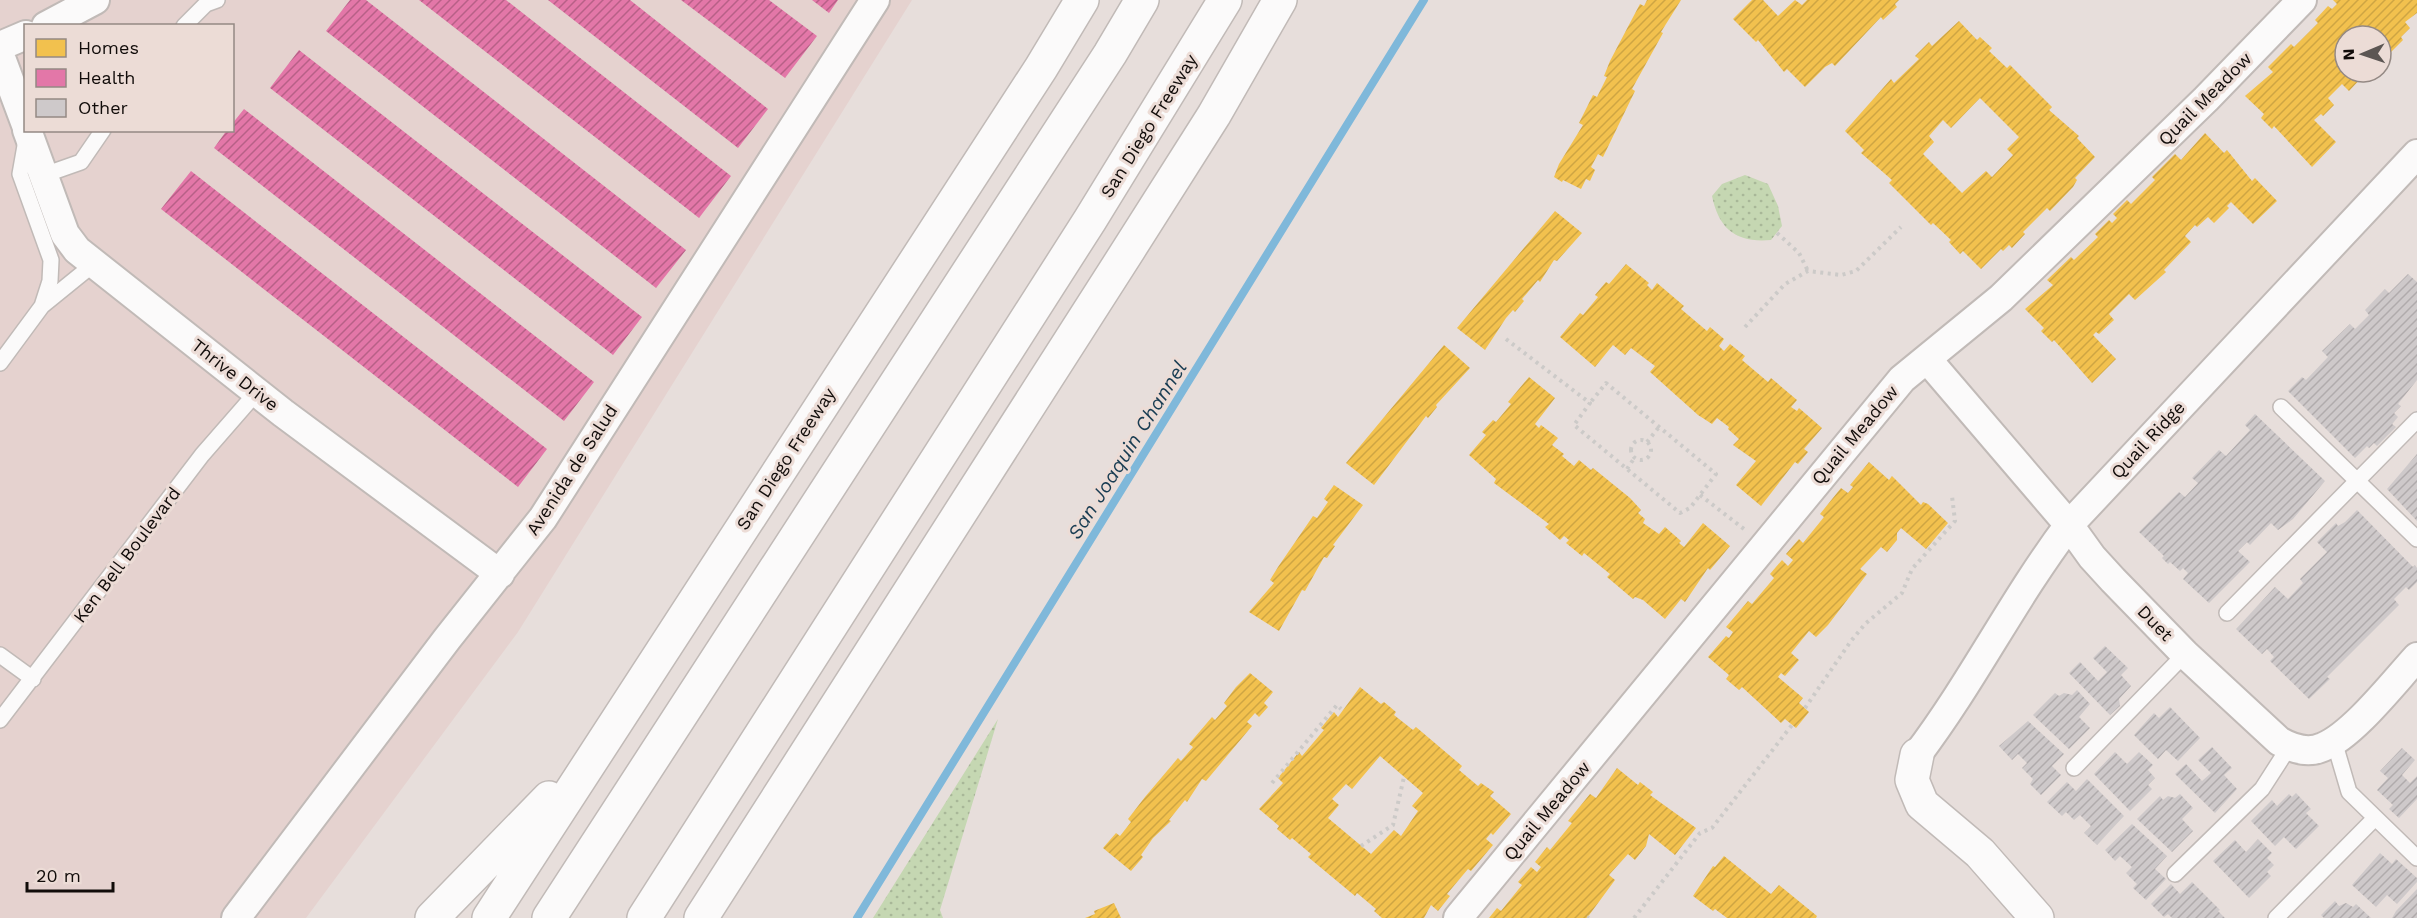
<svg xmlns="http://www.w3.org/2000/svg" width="2417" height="918" viewBox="0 0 2417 918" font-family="'Work Sans',sans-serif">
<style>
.medical{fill:#e5d2cf;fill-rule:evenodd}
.grass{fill:url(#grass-dots)}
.homes{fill:url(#homes-hatch);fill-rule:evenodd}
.health{fill:url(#health-hatch)}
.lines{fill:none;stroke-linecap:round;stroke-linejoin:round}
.stream{stroke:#7fb8da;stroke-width:8}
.building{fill:url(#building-hatch)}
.service-casing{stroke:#c1bab7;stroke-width:18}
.minor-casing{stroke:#c1bab7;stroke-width:32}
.tertiary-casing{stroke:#c1bab7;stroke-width:36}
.motorway-casing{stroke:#c1bab7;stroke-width:36}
.path{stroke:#cccac8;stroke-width:4;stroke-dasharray:3 4.5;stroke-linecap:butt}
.service{stroke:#fbfafa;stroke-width:15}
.minor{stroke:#fbfafa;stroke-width:28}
.tertiary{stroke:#fbfafa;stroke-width:33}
.motorway{stroke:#fbfafa;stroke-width:33}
.labels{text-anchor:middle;stroke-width:6;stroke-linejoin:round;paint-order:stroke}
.street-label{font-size:18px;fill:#110c0a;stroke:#ecdcd6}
.water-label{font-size:20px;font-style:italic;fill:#183c52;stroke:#ecdcd6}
</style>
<defs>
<pattern id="grass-dots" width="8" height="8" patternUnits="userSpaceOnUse" patternTransform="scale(1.5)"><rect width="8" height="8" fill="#c5d7b2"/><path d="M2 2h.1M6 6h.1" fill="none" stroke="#a8b798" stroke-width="1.8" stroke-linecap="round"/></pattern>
<pattern id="homes-hatch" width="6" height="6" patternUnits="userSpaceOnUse" patternTransform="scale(1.5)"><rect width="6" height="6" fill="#f2c14e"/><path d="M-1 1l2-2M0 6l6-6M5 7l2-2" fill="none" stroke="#cea543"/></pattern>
<pattern id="health-hatch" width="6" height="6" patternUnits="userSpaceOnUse" patternTransform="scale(1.5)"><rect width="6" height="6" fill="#e377a8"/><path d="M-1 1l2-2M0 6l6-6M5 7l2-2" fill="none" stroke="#b76087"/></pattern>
<pattern id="building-hatch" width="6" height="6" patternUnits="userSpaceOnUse" patternTransform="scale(1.5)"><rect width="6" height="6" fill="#cec9ca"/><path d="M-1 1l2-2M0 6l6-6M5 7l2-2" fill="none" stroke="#b0abac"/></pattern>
</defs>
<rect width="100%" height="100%" fill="#e7dedb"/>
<path class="medical" d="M0,0H912L518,632L306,918H0ZM26,26H232V130H26Z"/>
<path class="grass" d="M1745,175L1768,184L1778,206L1782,226L1771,240C1737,243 1719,230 1712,196L1722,184Z
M998,719L940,910L943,918H873Z"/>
<path class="homes" d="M1647,0H1681L1661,32L1663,33L1632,89L1635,91L1603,157L1598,154L1591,167L1595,170L1590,181L1586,179L1581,189L1563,180L1562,182L1554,177L1559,164L1583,125L1579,123L1593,95L1597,97L1607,77L1604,76L1610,61L1631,21L1640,4L1644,6Z
M1752,0H1763L1778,16L1795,0L1802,5L1807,0H1899L1895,4L1897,7L1883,20L1881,17L1835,66L1832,63L1825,67L1805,87L1787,69L1784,72L1758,40L1756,42L1733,19Z
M2333,0H2417V13L2405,22L2410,28L2401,37L2403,40L2388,55L2385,53L2381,62V36H2345V72H2371L2368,76L2365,74L2349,91L2342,84L2328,98L2334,105L2323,116L2321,114L2314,120L2336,142L2312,167L2274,126L2272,129L2261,118L2264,114L2245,96L2273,72L2268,67L2291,44L2294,47L2318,23L2315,20L2328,6L2332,9L2337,4Z
M1959,21L1977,40L1980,37L1992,48L1989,51L2007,68L2010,65L2052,107L2049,110L2079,136L2077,138L2095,157L2075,178L2077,180L2073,187L2050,211L2047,208L2023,232L2025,234L2012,248L2009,245L2003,251L2001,249L1981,269L1963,251L1960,254L1949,242L1951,240L1933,223L1931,225L1889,183L1892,180L1861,153L1864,150L1845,131L1891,79L1894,83L1919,59L1915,56L1929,42L1932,46ZM1980,98L2019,137L2007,149L2013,155L1992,177L1986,171L1962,193L1923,154L1934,142L1929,136L1943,120L1951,128Z
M2205,133L2224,153L2227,150L2252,181L2255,178L2277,201L2253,224L2231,202L2227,206L2229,208L2214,223L2208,217L2197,227L2195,225L2185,236L2191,242L2164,270L2166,272L2135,300L2129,294L2109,314L2114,320L2099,334L2096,332L2093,335L2116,359L2092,383L2054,340L2052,342L2041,331L2044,328L2025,309L2053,285L2047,280L2071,257L2074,260L2098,237L2095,234L2109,220L2112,223L2117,218L2113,214L2127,200L2131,204L2155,180L2152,177L2175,154L2181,160Z
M1555,211L1582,233L1557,261L1554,260L1540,282L1538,280L1522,299L1524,301L1515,312L1513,310L1506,318L1485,350L1457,328Z
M1626,264L1649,283L1647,285L1652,290L1657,283L1684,306L1681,309L1707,331L1710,327L1724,339L1719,346L1724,351L1730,344L1745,356L1742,360L1768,382L1771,378L1797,400L1791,407L1797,411L1799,408L1822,428L1804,449L1808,452L1798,464L1795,462L1761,506L1736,485L1756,461L1733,445L1739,439L1728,429L1729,427L1717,418L1712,424L1698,415L1650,372L1655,366L1631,348L1625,355L1613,345L1595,367L1560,337L1580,313L1583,315L1598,297L1595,295L1606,282L1609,284Z
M1444,345L1470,368L1436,405L1437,407L1428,418L1426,416L1374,485L1346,463Z
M1529,377L1555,398L1535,424L1539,428L1541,425L1558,438L1552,445L1564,454L1562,456L1574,466L1579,460L1591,470L1593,468L1630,498L1641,510L1638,513L1645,519L1643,523L1659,534L1665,527L1681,541L1679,543L1684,547L1703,523L1730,546L1710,570L1708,568L1685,602L1681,599L1665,619L1643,600L1635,597L1633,599L1607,577L1610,574L1584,553L1582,556L1566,543L1569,540L1564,536L1560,540L1545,527L1549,524L1494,483L1496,479L1469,455L1486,435L1482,432L1493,420L1496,422L1511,404L1508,402Z
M1869,462L1889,480L1892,476L1921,505L1923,502L1928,504L1948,523L1926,549L1901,528L1897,533V540L1887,552L1881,547L1860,569L1867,574L1828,625L1816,637L1809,631L1791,653L1799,660L1785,676L1781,673L1778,677L1803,698L1799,703L1809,712L1796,728L1785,719L1781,723L1742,687L1739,690L1726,679L1729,675L1708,657L1726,636L1729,638L1733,632L1726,627L1748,601L1752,604L1774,578L1770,574L1782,560L1788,566L1793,560L1786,554L1799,539L1803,543L1824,517L1820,514L1841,488L1848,493L1853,487L1850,485Z
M1334,485L1363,505L1333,545L1335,546L1327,558L1324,557L1305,591L1302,590L1279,631L1249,612L1274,583L1270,580L1278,567L1313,516L1317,518L1328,502L1324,499Z
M1250,673L1273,692L1264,703L1268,707L1259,717L1255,713L1247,722L1252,726L1206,781L1202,779L1187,802L1185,800L1169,820L1171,821L1153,838L1141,855L1143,857L1131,871L1103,848L1116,833L1120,836L1131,822L1128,819L1145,797L1178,758L1181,761L1193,747L1189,744L1212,717L1215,720L1227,706L1224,703L1236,687Z
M1360,687L1381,704L1384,702L1396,712L1394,715L1413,730L1416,727L1462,766L1459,770L1478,786L1481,783L1494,792L1490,796L1511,814L1493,835L1491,833L1486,839L1493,845L1471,871L1468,869L1447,894L1450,896L1438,911L1431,905L1424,918H1382L1374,911L1376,909L1357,893L1355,896L1308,857L1311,854L1292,838L1290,840L1277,829L1279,826L1259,809L1283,783L1278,778L1299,752L1302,756L1324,730L1321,728L1334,712L1338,717ZM1380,756L1423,793L1412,806L1418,811L1401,836L1394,830L1371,854L1328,818L1339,805L1332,799L1346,784L1352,789Z
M1617,768L1638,785L1640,782L1653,792L1650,795L1696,828L1675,855L1649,834L1646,846L1635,860L1628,854L1609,875L1615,880L1587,918H1489L1497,908L1501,911L1522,885L1518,882L1531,867L1537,872L1541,867L1535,862L1547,847L1550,850L1572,823L1568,821L1590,794L1596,798Z
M1724,856L1771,894L1779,885L1817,916L1816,918H1727L1715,909L1713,911L1693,896L1713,866L1715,867Z
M1114,903L1121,918H1085L1095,914L1094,911Z"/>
<path class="health" d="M350,0H366L686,250L656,288L326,31Z
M419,0H506L731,176L699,218Z
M548,0H630L768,109L738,148Z
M681,0H769L817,36L785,78Z
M812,0H838L829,13Z
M299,50L642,317L613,355L270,88Z
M244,109L594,382L564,421L214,148L227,130H232V124Z
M191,171L547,449L518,487L161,209Z"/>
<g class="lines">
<path class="stream" d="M857,918L1424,0"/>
</g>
<path class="building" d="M2408,274L2417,282V380L2398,404L2401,406L2394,413L2398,417L2392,424L2396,427L2377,446L2374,443L2369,448L2367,446L2355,458L2288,391L2302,377L2306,380L2328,357L2322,351L2350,324L2355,329L2369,315L2365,310L2385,289L2389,293Z
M2255,414L2325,481L2293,519L2278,530L2271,523L2250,545L2247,542L2238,551L2250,562L2209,603L2183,579L2188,573L2183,568L2180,571L2170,562L2168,564L2162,558L2164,556L2139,532L2179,492L2185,497L2198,483L2192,478L2219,450L2226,456L2250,430L2245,425Z
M2417,454V521L2387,489Z
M2357,510L2413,567L2415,565L2417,568V582L2409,590L2406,587L2394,599L2399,605L2327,677L2330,679L2309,699L2270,661L2274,657L2267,649L2262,654L2236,629L2275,587L2288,599L2303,583L2300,579L2327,552L2317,542L2336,523L2338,526L2345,522Z
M2105,646L2128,668L2121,675L2131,686L2119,699L2120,706L2110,715L2069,673L2080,662L2098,681L2107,672L2093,658Z
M2077,690L2090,704L2079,717L2090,728L2069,749L2033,715L2055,693L2059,696L2064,693L2072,695Z
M2170,707L2200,738L2178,761L2166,750L2158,759L2134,735L2154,713L2159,718Z
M2028,721L2064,754L2052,766L2061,775L2041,795L2030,784L2033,779L2022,768L2027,763L2018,754L2012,760L1999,746Z
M2212,747L2232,768L2224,775L2237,789L2215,813L2175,774L2186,764L2202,781L2211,773L2198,760Z
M2402,748L2415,760L2402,775L2410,783L2417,776V799L2399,818L2389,809L2393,805L2377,790L2388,778L2380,771Z
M2115,752L2127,764L2139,752L2153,765L2148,770L2155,778L2148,785L2152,789L2130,811L2094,774Z
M2087,779L2124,816L2097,845L2084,833L2091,826L2080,815L2074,820L2066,812L2062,816L2047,802L2067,782L2076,791Z
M2296,793L2311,809L2306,813L2319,826L2296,849L2284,837L2275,846L2251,821L2272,800L2277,806L2289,794L2292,797Z
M2180,794L2193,808L2182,819L2193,831L2172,852L2137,819L2160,796L2163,800L2168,796L2175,798Z
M2132,824L2167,856L2155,869L2166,879L2146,900L2133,888L2137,884L2126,873L2132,867L2120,856L2115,861L2105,850Z
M2258,839L2272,853L2267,858L2274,865L2267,872L2271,876L2249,898L2213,861L2235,840L2246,852Z
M2380,853L2392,864L2396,859L2417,878V882L2397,904L2387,895L2376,907L2352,885Z
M2192,882L2220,910L2218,911L2225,918H2172L2168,914L2164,917L2151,904L2171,884L2180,894Z
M2417,889V918H2392L2396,911Z
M2335,901L2339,906L2346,903L2353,907L2356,904L2371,918H2324L2321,915Z"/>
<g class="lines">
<g class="service-casing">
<path id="service" d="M184,26L206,4L217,0
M26,140L20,174L51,260L50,281L42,306
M44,175L81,162L103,130
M0,363L42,306L95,263
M2281,407L2417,539
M2227,613L2417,420
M0,655L33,679
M0,720L202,455L257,392
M2334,741L2349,792L2417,858
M2074,768L2185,654
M2175,874L2262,789L2289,747
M2276,918L2374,819"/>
</g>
<g class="minor-casing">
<path id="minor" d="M46,26L95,0
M0,46L26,35
M0,55L26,125
M27,130L65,234L77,250L283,413L500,574
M1927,359L2069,525L2092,557L2113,580L2185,654L2279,741C2293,749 2308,754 2323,747C2353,735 2394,682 2417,657
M1917,755C1973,681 2013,599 2069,525L2417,154
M236,918L447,639L543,518L875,0
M1458,918L1902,379L2001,298L2206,99L2302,0"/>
</g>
<g class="tertiary-casing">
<path id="tertiary" d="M1917,755L1912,780L1922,804L1980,853L2037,918"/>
</g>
<g class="motorway-casing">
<path id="motorway" d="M432,918L549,798
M489,918L1041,68L1082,0
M549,918L1110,54L1142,0
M644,918L1090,220L1225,0
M701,918L1129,249L1214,115L1280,0"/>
</g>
<path class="path" d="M1777,233L1799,253L1808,271
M1745,327L1785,284L1808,271L1841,275L1856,271L1901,227
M1506,339L1590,403L1574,425L1680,513L1690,508L1716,474L1606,383L1590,403
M1631 450a10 10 0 1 1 20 0a10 10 0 1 1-20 0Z
M1647,442L1659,427
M1627,469L1635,457
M1700,495L1744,529
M1805,708L1851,641L1865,624L1902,593L1912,569L1955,521L1952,496
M1272,783L1337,705L1341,709
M1361,846L1393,825L1404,777
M1587,917L1589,918
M1634,918L1700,833L1712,828L1792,725"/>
<use href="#service" class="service"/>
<use href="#minor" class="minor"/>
<use href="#tertiary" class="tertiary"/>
<use href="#motorway" class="motorway"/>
</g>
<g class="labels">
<g class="street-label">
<text transform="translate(2205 99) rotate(-45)" y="6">Quail Meadow</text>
<text transform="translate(1149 126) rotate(-58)" y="6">San Diego Freeway</text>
<text transform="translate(235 375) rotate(38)" y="6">Thrive Drive</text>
<text transform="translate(1855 435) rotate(-50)" y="6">Quail Meadow</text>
<text transform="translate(2148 440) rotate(-47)" y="6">Quail Ridge</text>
<text transform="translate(786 459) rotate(-57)" y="6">San Diego Freeway</text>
<text transform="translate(572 470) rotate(-57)" y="6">Avenida de Salud</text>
<text transform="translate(127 555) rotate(-53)" y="6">Ken Bell Boulevard</text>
<text transform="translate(2155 623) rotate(46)" y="6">Duet</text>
<text transform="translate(1547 811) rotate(-50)" y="6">Quail Meadow</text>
</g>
<g class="water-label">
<text transform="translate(1127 450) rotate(-58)" y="7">San Joaquin Channel</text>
</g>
</g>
<rect x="24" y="24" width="210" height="108" fill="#ecdcd6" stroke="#948984" stroke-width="1.5"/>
<rect x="36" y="39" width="30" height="18" fill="#f2c14e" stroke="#948984" stroke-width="1.5"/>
<text x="78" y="54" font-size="18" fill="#110c0a">Homes</text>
<rect x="36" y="69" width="30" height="18" fill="#e377a8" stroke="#948984" stroke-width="1.5"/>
<text x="78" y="84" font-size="18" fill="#110c0a">Health</text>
<rect x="36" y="99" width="30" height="18" fill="#cec9ca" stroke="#948984" stroke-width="1.5"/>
<text x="78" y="114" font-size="18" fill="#110c0a">Other</text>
<g transform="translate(2363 54) rotate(268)"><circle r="28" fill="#ecdcd6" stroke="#948984" stroke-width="1.5"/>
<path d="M0-4.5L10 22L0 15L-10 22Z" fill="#5c5653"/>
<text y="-9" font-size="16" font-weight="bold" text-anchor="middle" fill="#110c0a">N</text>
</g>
<path d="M27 882v9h86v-9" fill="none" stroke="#110c0a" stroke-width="3"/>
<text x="36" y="882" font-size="18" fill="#110c0a" stroke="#ecdcd6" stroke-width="4.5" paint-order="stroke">20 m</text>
</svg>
